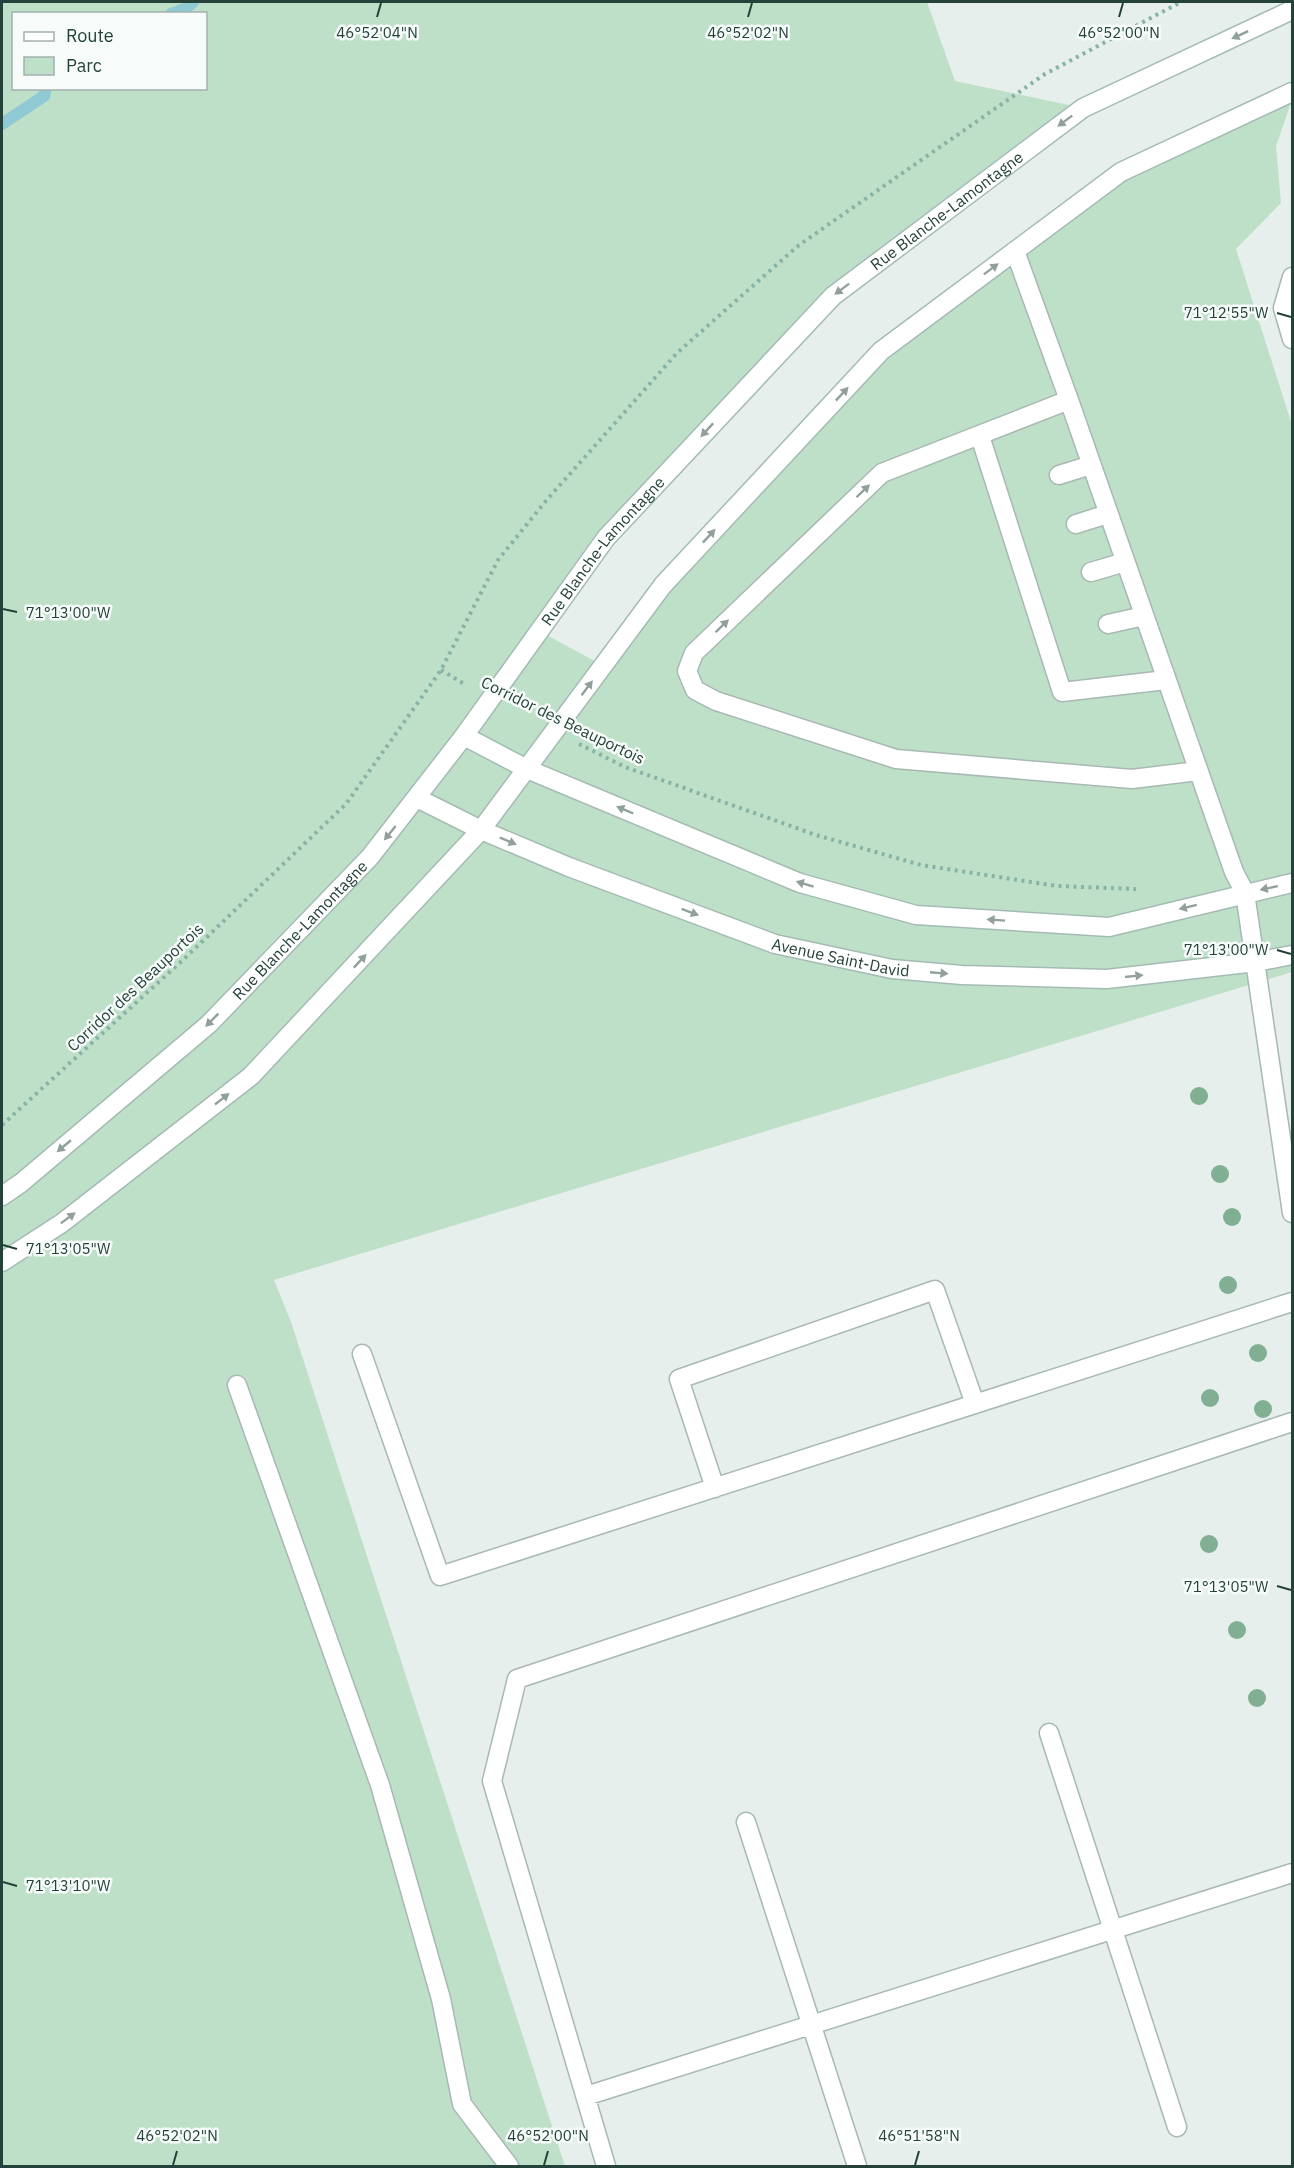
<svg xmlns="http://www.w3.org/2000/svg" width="1294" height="2168" viewBox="0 0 1294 2168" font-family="'IBM Plex Sans',sans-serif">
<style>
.green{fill:#bfe0c8;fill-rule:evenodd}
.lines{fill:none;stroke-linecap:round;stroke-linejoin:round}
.stream{stroke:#8ec9d4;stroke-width:12}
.lane-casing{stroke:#a8b8b2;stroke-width:21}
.street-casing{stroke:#a8b8b2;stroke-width:21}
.secondary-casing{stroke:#a4bbb3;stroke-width:21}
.path{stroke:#86b3a5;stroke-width:4;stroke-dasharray:3 4.5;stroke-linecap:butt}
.lane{stroke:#fff;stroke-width:18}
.street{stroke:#fff;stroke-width:18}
.secondary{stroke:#fff;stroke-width:18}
.tree{fill:#80af93}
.oneway{fill:#92a09c}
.ticks{fill:none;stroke:#24423a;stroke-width:2}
.labels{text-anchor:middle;stroke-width:5;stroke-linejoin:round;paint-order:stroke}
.street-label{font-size:16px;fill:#24423a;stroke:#f7fbf9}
.ticks-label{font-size:15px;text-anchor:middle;fill:#24423a;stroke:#f7fbf9;stroke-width:5;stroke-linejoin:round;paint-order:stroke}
</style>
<rect width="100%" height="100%" fill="#e6efeb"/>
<path class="green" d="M2,2H927L955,81L1083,108L833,296L606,538L539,631L604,666L663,585L881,351L1121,172L1292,100L1276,146L1281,203L1236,249L1292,425V972L274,1280L291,1322L565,2166H2ZM14,14H206V88H14Z"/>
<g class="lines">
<path class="stream" d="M171,14L185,9L193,2
M2,124L44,96L46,88"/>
<g class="lane-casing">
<path id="lane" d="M1015,251L1069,400L1234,872L1245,893
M1292,277L1283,308L1292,339
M1069,400L882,473L694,653L687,671L695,690L716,701L896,759L1132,779L1198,771
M980,436L1062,692L1166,680
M1059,475L1091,465
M1076,524L1108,514
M1091,572L1125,562
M1108,624L1144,616
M362,1354L440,1576L1292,1302
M237,1385L380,1785L441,1999L462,2104L509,2166
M715,1488L679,1379L935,1290L975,1404
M1049,1733L1177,2127
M746,1822L857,2166
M586,2096L1292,1873
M606,2166L492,1781L517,1679L1292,1422"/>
</g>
<g class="street-casing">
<path id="street" d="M1245,893L1292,1213"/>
</g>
<g class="secondary-casing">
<g id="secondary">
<path d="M464,736L527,769L800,883L916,915L1109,927L1292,883"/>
<path id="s1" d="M417,798L481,830L569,867L775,944L892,969L962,975L1107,979L1256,962L1292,955"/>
<path id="s2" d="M2,1196L21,1183L209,1024L370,857L464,736L606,538L833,296L1083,108L1292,10"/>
<path d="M2,1262L62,1223L251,1076L481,830L663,585L881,351L1121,172L1292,92"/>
</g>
</g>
<path class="path" d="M441,670L466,685
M579,744L625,767L816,835L921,865L1057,886L1136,889
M2,1125L185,958L346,804L441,670L498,560L545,502L677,353L799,245L1045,74L1181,2"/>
<use href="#lane" class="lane"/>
<use href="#street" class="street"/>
<use href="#secondary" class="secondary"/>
</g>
<g class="tree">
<circle cx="1199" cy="1096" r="9"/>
<circle cx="1220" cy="1174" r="9"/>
<circle cx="1232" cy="1217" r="9"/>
<circle cx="1228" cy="1285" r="9"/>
<circle cx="1258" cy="1353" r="9"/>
<circle cx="1210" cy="1398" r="9"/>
<circle cx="1263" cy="1409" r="9"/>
<circle cx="1209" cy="1544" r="9"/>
<circle cx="1237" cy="1630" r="9"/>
<circle cx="1257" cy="1698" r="9"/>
</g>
<defs><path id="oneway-solid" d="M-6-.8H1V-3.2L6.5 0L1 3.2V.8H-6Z" transform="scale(1.5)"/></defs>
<g class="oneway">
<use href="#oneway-solid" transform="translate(1240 35) rotate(155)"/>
<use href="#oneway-solid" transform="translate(1065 121) rotate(143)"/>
<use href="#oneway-solid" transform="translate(991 269) rotate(-37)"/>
<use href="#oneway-solid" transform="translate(842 289) rotate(143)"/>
<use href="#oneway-solid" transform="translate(842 394) rotate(-47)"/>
<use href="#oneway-solid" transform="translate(707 430) rotate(133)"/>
<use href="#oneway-solid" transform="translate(863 491) rotate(-44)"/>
<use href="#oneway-solid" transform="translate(709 536) rotate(-47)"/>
<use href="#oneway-solid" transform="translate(722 626) rotate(-44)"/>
<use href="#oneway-solid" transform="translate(587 688) rotate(-53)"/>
<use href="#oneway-solid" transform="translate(625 810) rotate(-157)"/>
<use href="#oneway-solid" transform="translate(390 833) rotate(129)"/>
<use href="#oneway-solid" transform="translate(508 841) rotate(23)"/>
<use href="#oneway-solid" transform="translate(805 884) rotate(-163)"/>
<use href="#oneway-solid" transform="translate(1269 888) rotate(168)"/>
<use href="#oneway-solid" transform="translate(1188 907) rotate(166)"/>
<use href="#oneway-solid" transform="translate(690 912) rotate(21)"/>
<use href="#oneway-solid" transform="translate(996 920) rotate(-176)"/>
<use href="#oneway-solid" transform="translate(360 961) rotate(-47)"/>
<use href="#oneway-solid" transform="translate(939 973) rotate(5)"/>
<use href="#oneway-solid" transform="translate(1134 976) rotate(-6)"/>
<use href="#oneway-solid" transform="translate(212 1020) rotate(135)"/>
<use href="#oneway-solid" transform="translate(222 1099) rotate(-38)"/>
<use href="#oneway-solid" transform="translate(64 1146) rotate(140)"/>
<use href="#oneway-solid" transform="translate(68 1218) rotate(-37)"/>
</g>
<path class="ticks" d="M377,17L381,3M748,17L752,3M1119,17L1123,3M1277,313L1291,317M3,609L17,612M1277,950L1291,954M3,1245L17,1249M1277,1586L1291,1590M3,1882L17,1886M173,2165L177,2151M544,2165L548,2151M915,2165L919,2151"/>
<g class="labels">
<g class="street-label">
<text dy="6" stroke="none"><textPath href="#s2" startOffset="1372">Rue Blanche-Lamontagne</textPath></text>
<text dy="6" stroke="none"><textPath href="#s2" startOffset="886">Rue Blanche-Lamontagne</textPath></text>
<text transform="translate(563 720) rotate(26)" y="6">Corridor des Beauportois</text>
<text dy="6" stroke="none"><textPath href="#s2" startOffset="400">Rue Blanche-Lamontagne</textPath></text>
<text dy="6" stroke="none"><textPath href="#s1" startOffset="454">Avenue Saint-David</textPath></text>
<text transform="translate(135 987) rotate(-43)" y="6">Corridor des Beauportois</text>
</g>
</g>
<g class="ticks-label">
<text x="748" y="38">46°52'02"N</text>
<text x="1119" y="38">46°52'00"N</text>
<text x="377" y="38">46°52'04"N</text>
<text x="1226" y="318">71°12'55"W</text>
<text x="68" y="618">71°13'00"W</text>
<text x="1226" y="955">71°13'00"W</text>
<text x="68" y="1254">71°13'05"W</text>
<text x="1226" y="1592">71°13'05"W</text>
<text x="68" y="1891">71°13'10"W</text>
<text x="177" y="2141">46°52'02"N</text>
<text x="548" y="2141">46°52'00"N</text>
<text x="919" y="2141">46°51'58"N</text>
</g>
<rect width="1294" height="2168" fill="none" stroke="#24423a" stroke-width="6"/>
<rect x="12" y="12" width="195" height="78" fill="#f7fbf9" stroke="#a3b1ad" stroke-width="1.5"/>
<rect x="24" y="32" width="30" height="9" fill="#ffffff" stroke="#a3b1ad" stroke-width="1.5"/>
<text x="66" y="42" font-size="18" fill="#24423a">Route</text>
<rect x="24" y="57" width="30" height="18" fill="#bfe0c8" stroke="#a3b1ad" stroke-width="1.5"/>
<text x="66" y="72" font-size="18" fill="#24423a">Parc</text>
</svg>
